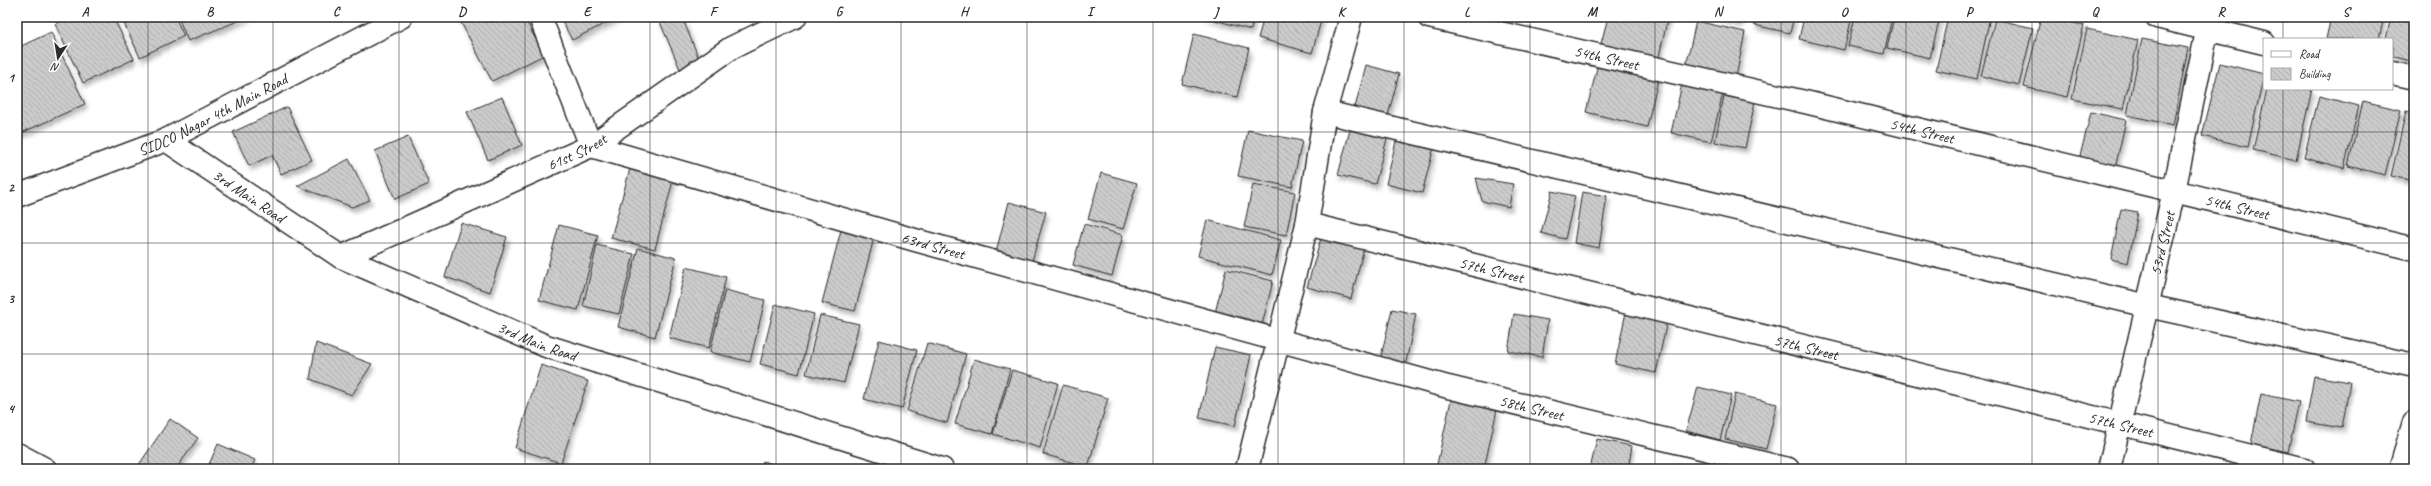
<svg xmlns="http://www.w3.org/2000/svg" width="2431" height="486" viewBox="0 0 2431 486" font-family="Caveat,sans-serif">
<style>
.building{fill:url(#building-back-hatch);stroke:#2b2b2b;filter:url(#shadow)}
.lines{fill:none;stroke-linecap:round;stroke-linejoin:round}
.minor-casing{stroke:#2b2b2b;stroke-width:25}
.minor{stroke:#fff;stroke-width:22}
.grid{fill:none;stroke:#2b2b2b;stroke-width:1;stroke-opacity:0.55}
.labels{text-anchor:middle;stroke-width:4;stroke-linejoin:round;paint-order:stroke}
.street-label{font-size:16px;fill:#2b2b2b;stroke:#fff}
.neatline{fill:none;stroke:#2b2b2b;stroke-width:1.5}
.grid-label{font-size:13px;text-anchor:middle;font-weight:bold;fill:#2b2b2b}
</style>
<defs>
<pattern id="building-back-hatch" width="6" height="6" patternUnits="userSpaceOnUse"><rect width="6" height="6" fill="#cbcbcb"/><path d="M-1 5l2 2M0 0l6 6M5-1l2 2" fill="none" stroke="#aeaeae"/></pattern>
<filter id="shadow"><feDropShadow dx="2.5" dy="4.5" stdDeviation="2" flood-color="#0004"/></filter>
</defs>
<rect width="100%" height="100%" fill="#fff"/>
<filter id="ink" filterUnits="userSpaceOnUse"><feTurbulence type="fractalNoise" baseFrequency=".025" numOctaves="2"/><feDisplacementMap in="SourceGraphic" scale="8" xChannelSelector="R" yChannelSelector="G"/><feConvolveMatrix kernelMatrix="1 2 1 2 8 2 1 2 1" color-interpolation-filters="sRGB"/></filter>
<g filter="url(#ink)">
<path class="building" d="M71,17H113L134,59L83,83L55,24Z
M121,17H175L184,36L140,57Z
M178,17H248L188,41Z
M458,17H524L544,55L492,81Z
M560,17H618L572,40Z
M665,17H682L700,61L680,69L659,20Z
M1204,17H1254L1251,30Z
M1264,17H1322L1312,53L1258,38Z
M1608,17H1668L1657,65L1599,51Z
M1716,17H1741L1740,23Z
M1756,17H1794L1790,33L1754,25Z
M1804,17H1852L1844,50L1799,39Z
M1855,17H1892L1884,54L1848,46Z
M1894,17H1940L1930,58L1887,48Z
M1948,17H1990L1977,79L1936,70Z
M2041,17L2084,25L2067,97L2024,87Z
M2331,17H2384L2379,39H2326Z
M2391,17H2414V62L2392,56V39H2386Z
M1995,19L2033,28L2019,85L1981,76Z
M1696,21L1745,32L1735,82L1685,71Z
M2087,29L2138,40L2123,109L2072,99Z
M51,32L85,104L17,135V48Z
M1194,34L1249,48L1237,97L1182,84Z
M2142,39L2188,48L2173,125L2127,115Z
M1599,60L1659,75L1647,127L1586,112Z
M2220,63L2264,74L2248,147L2202,136Z
M1366,65L1399,74L1386,123L1353,115Z
M1682,84L1723,93L1711,142L1671,133Z
M2267,89H2312L2296,160L2253,150Z
M1724,96L1755,102L1745,148L1715,142Z
M2319,96L2359,106L2344,168L2304,158Z
M502,97L522,145L488,160L467,112Z
M2363,101L2401,110L2385,175L2348,166Z
M287,107L312,160L281,174L272,155L249,166L233,132Z
M2406,111L2414,113V181L2391,176Z
M2091,112L2126,120L2114,173L2078,164Z
M1351,126L1388,135L1375,184L1338,175Z
M1248,130L1302,141L1292,187L1238,176Z
M408,137L429,184L395,199L375,151Z
M1397,137L1434,147L1422,193L1386,184Z
M349,159L370,200L352,207L297,186Z
M631,165L674,177L655,249L611,238Z
M1101,173L1137,183L1123,229L1088,219Z
M1476,178L1513,184L1509,207L1482,201Z
M1253,184L1295,192L1286,235L1244,227Z
M1552,191L1575,196L1565,239L1541,233Z
M1582,192L1607,196L1599,248L1574,243Z
M1009,202L1046,212L1032,261L996,252Z
M2121,209L2138,212L2128,263L2111,259Z
M1207,220L1281,240L1272,275L1198,256Z
M461,223L507,237L490,292L445,277Z
M1084,224L1123,235L1112,276L1073,265Z
M559,225L598,235L578,310L539,300Z
M841,230L874,238L855,311L822,303Z
M1321,238L1364,248L1351,299L1307,287Z
M597,245L634,254L619,314L583,306Z
M638,248L676,258L655,337L618,327Z
M686,267L726,277L709,348L669,338Z
M1226,269L1273,281L1262,325L1215,313Z
M725,290L765,300L750,362L710,352Z
M775,304L814,314L799,374L760,364Z
M1392,309L1416,314L1405,367L1380,361Z
M1626,312L1667,321L1656,373L1615,364Z
M1514,314L1548,320L1542,357L1508,351Z
M820,315L859,324L844,383L806,374Z
M879,340L917,350L902,409L864,399Z
M316,343L372,364L352,395L310,379Z
M927,343L966,354L947,423L907,411Z
M1215,347L1251,355L1235,426L1199,418Z
M974,359L1010,369L992,434L955,424Z
M541,365L588,381L561,463L515,448Z
M1012,370L1058,383L1040,448L993,434Z
M2314,376L2350,382L2342,428L2306,422Z
M1063,385L1108,398L1088,467L1043,454Z
M1698,387L1731,395L1720,440L1686,431Z
M1735,394L1777,404L1766,449L1725,439Z
M2261,394L2299,402L2288,452L2251,444Z
M1451,400L1497,410L1484,469H1436Z
M170,419L198,438L176,469H136Z
M1597,439L1632,446L1628,469H1590Z
M218,444L255,460L251,469H207Z
M763,461L786,469H760Z"/>
<g class="lines">
<g class="minor-casing">
<g id="minor">
<path id="s1" d="M540,17L591,146L915,240L1448,387L1788,469"/>
<path id="s2" d="M1429,17L1805,102L2414,249"/>
<path d="M2157,17L2264,43"/>
<path d="M2392,73L2414,78"/>
<path d="M1325,112L2148,306L2414,365"/>
<path id="s3" d="M166,140L341,257L546,346L942,469"/>
<path id="s4" d="M17,196L166,140L401,17"/>
<path id="s5" d="M1307,224L2304,469"/>
<path id="s6" d="M341,257L591,146L731,48L795,17"/>
<path d="M17,454L45,469"/>
<path d="M1247,469L1307,224L1325,112L1351,17"/>
<path id="s7" d="M2109,469L2174,191L2210,17"/>
<path d="M2400,469L2414,422"/>
</g>
</g>
<use href="#minor" class="minor"/>
</g>
</g>
<path class="grid" d="M148,17V469M273,17V469M399,17V469M525,17V469M650,17V469M776,17V469M901,17V469M1027,17V469M1153,17V469M1278,17V469M1404,17V469M1530,17V469M1655,17V469M1781,17V469M1906,17V469M2032,17V469M2158,17V469M2283,17V39M2283,89V469M17,132H2414M17,243H2414M17,354H2414"/>
<g class="labels">
<g class="street-label">
<text dy="6" stroke="none"><textPath href="#s2" startOffset="182">54th Street</textPath></text>
<text dy="6" stroke="none"><textPath href="#s4" startOffset="212">SIDCO Nagar 4th Main Road</textPath></text>
<text dy="6" stroke="none"><textPath href="#s2" startOffset="506">54th Street</textPath></text>
<text dy="6" stroke="none"><textPath href="#s6" startOffset="258">61st Street</textPath></text>
<text dy="6" stroke="none"><textPath href="#s3" startOffset="100">3rd Main Road</textPath></text>
<text dy="6" stroke="none"><textPath href="#s2" startOffset="830">54th Street</textPath></text>
<text dy="6" stroke="none"><textPath href="#s1" startOffset="495">63rd Street</textPath></text>
<text dy="6" stroke="none"><textPath href="#s7" startOffset="232">53rd Street</textPath></text>
<text dy="6" stroke="none"><textPath href="#s5" startOffset="190">57th Street</textPath></text>
<text dy="6" stroke="none"><textPath href="#s3" startOffset="424">3rd Main Road</textPath></text>
<text dy="6" stroke="none"><textPath href="#s5" startOffset="514">57th Street</textPath></text>
<text dy="6" stroke="none"><textPath href="#s1" startOffset="1115">58th Street</textPath></text>
<text dy="6" stroke="none"><textPath href="#s5" startOffset="838">57th Street</textPath></text>
</g>
</g>
<rect width="2431" height="486" fill="none" stroke="#fff" stroke-width="44"/>
<rect x="2263" y="38" width="130" height="52" fill="#ffffff" stroke="#aaaaaa"/>
<rect x="2271" y="51" width="20" height="6" fill="#ffffff" stroke="#aaaaaa"/>
<text x="2299" y="58" font-size="12" fill="#2b2b2b">Road</text>
<rect x="2271" y="68" width="20" height="12" fill="url(#building-back-hatch)" stroke="#aaaaaa"/>
<text x="2299" y="78" font-size="12" fill="#2b2b2b">Building</text>
<g transform="translate(58 58) rotate(192)" stroke="#ffffff" stroke-width="3" paint-order="stroke">
<path d="M0-3L7 15L0 10L-7 15Z" fill="#2b2b2b"/>
<text y="-6" font-size="11" font-weight="bold" text-anchor="middle" fill="#2b2b2b">N</text>
</g>
<rect x="22" y="22" width="2387" height="442" class="neatline"/>
<g class="grid-label">
<text x="85" y="16">A</text>
<text x="210" y="16">B</text>
<text x="336" y="16">C</text>
<text x="462" y="16">D</text>
<text x="587" y="16">E</text>
<text x="713" y="16">F</text>
<text x="839" y="16">G</text>
<text x="964" y="16">H</text>
<text x="1090" y="16">I</text>
<text x="1216" y="16">J</text>
<text x="1341" y="16">K</text>
<text x="1467" y="16">L</text>
<text x="1592" y="16">M</text>
<text x="1718" y="16">N</text>
<text x="1844" y="16">O</text>
<text x="1969" y="16">P</text>
<text x="2095" y="16">Q</text>
<text x="2221" y="16">R</text>
<text x="2346" y="16">S</text>
<text x="11" y="82">1</text>
<text x="11" y="192">2</text>
<text x="11" y="303">3</text>
<text x="11" y="413">4</text>
</g>
</svg>
